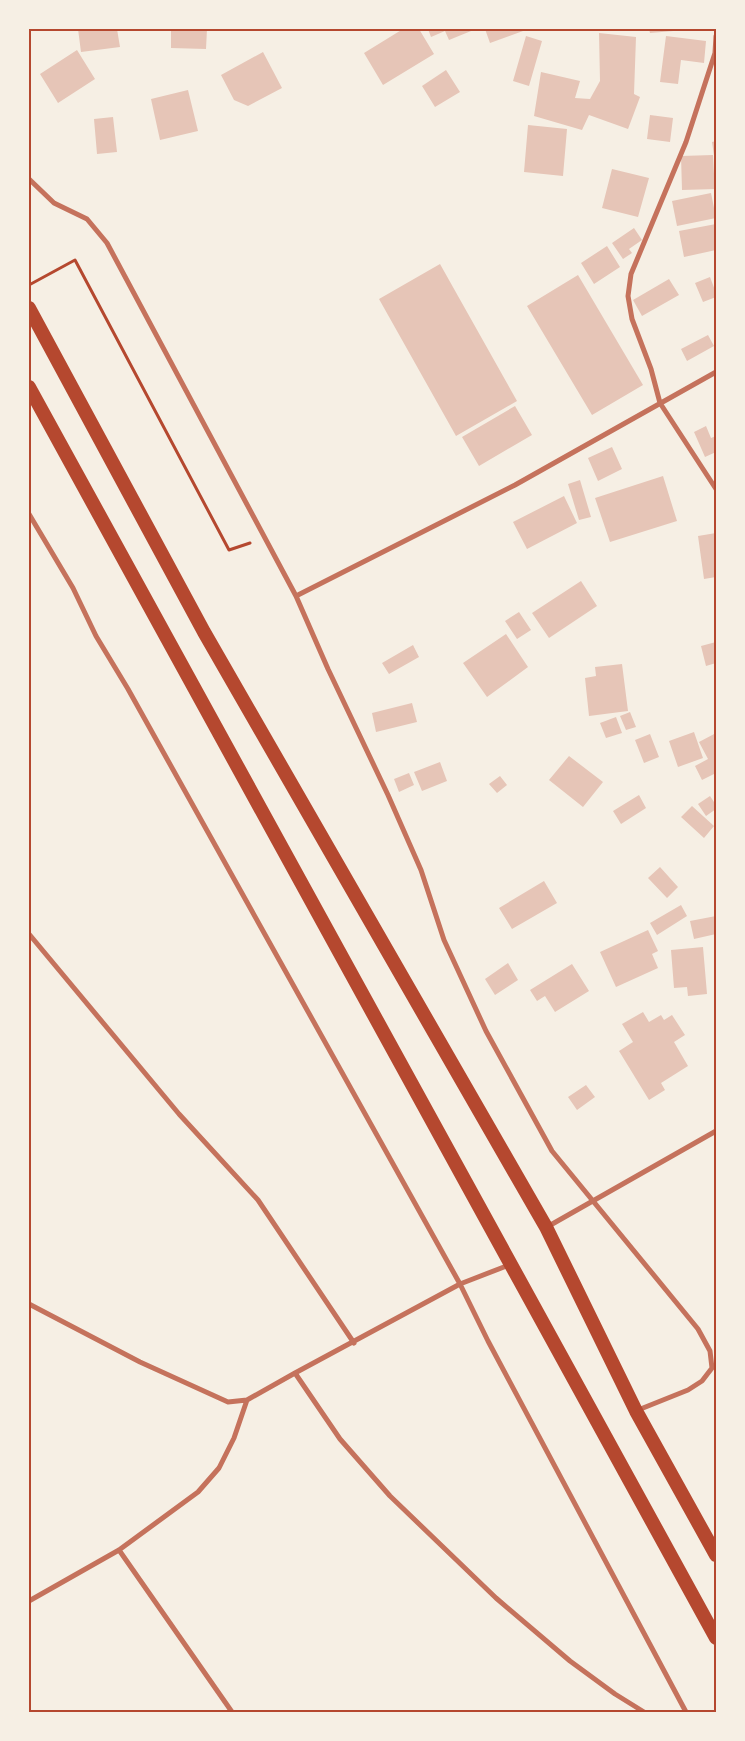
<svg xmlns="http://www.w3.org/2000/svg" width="745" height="1741" viewBox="0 0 745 1741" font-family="'DM Sans',sans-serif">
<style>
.building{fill:#e6c5b7}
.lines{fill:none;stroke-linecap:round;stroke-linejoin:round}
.path{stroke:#b5482f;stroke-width:3}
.minor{stroke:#c5725c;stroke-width:5}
.trunk{stroke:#b5482f;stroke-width:14}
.neatline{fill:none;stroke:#b5482f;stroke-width:2}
</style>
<rect width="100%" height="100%" fill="#f6efe4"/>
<path class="building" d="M78,29H117L120,47L81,52Z
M171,29H207L206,49L171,48Z
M403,29H419L434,54L383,85L364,53Z
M428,29H476L449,40L445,31L431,37Z
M485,29H522L523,31L490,43Z
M649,29H685V30L650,33Z
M599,33L636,37L634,94L640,97L628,129L589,115L582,130L534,116L541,72L580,81L575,98L590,99L600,81Z
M526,36L542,41L529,86L513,81Z
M666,36L706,41L704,63L681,60L678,84L660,82Z
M77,50L95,79L58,103L40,74Z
M263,52L282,88L248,106L234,100L221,75Z
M446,70L460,92L435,107L422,86Z
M188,90L198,131L160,140L151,99Z
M650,115L673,118L670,142L647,139Z
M113,117L117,152L97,154L94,119Z
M528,125L567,129L563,176L524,172Z
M716,141V162H715L712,142Z
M713,155L714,174L716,173V189L682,190L681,156Z
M612,169L649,178L638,217L602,208Z
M711,193L716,218L677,226L672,201Z
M716,224V250L684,257L679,231Z
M634,228L642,240L629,249L632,253L623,259L612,243Z
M607,246L620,267L594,284L581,263Z
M440,264L517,401L456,436L379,299Z
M578,275L643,385L592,415L527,306Z
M710,277L716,293V297L703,302L695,283Z
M669,279L679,295L642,316L633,300Z
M708,335L714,346L687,361L681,349Z
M515,406L532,435L479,466L462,437Z
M706,426L711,438L716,436V452L705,457L694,432Z
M612,447L622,469L598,481L588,458Z
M663,476L677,521L610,542L595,498Z
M580,480L591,517L579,520L568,484Z
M564,496L577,523L527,549L513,522Z
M716,533V577L704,579L698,536Z
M581,581L597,606L549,638L532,613Z
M519,612L531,630L517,639L505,621Z
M506,634L528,667L487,697L463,663Z
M716,642V663L706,666L701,646Z
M413,645L419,657L389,674L382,663Z
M622,664L628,711L589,716L585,678L596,676L595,667Z
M412,703L417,722L376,732L372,713Z
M630,712L636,727L626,730L620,716Z
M616,717L622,733L606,738L600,723Z
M694,732L703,758L678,767L669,741Z
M716,733V773L702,780L695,766L708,759L699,742Z
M650,734L659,757L644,763L635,740Z
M569,756L603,782L583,807L549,780Z
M440,762L447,781L422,791L414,772Z
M409,773L414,785L399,792L394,779Z
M500,776L507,785L497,793L489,784Z
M639,795L646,808L621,824L613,811Z
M710,796L716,805V809L706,816L698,804Z
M692,806L714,826L704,838L681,817Z
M660,867L678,887L667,898L648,878Z
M544,881L557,903L512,929L499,908Z
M681,905L687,916L657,935L650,923Z
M716,916V934L694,939L690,921Z
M648,930L658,951L652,954L658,968L616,987L600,952Z
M703,947L707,994L688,996L687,987L674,988L671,950Z
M508,963L518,980L495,995L485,979Z
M572,964L589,991L555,1012L545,996L537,1001L530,990Z
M643,1012L649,1022L661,1015L664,1020L672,1015L685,1035L674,1042L688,1066L661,1083L665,1090L649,1100L619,1051L633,1042L622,1024Z
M586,1085L595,1097L577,1110L568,1097Z"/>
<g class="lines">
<path class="path" d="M29,285L75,260L229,550L250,543"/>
<path class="minor" d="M716,36L715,53L686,142L631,274L628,296L632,319L651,369L660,403L716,489
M29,179L54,203L87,219L107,243L296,596L328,669L388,795L421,870L444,940L486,1031L552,1151L698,1329L710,1351L712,1368L702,1381L688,1390L638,1410
M29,514L73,588L96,636L128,689L460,1284L488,1341L686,1712
M296,596L515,485L716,372
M29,934L179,1114L258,1200L354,1343
M547,1227L716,1131
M29,1304L140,1362L228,1402L247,1400L295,1373L460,1284L509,1265
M295,1373L340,1439L390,1496L496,1598L570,1661L615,1694L644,1712
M119,1550L232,1712
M29,1601L119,1550L198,1492L219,1468L234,1438L247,1400"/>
<path class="trunk" d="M29,308L204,632L546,1227L636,1411L716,1555
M29,387L716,1638"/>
</g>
<rect width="745" height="1741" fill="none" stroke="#f6efe4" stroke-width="60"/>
<rect x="30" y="30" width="685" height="1681" class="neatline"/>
</svg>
